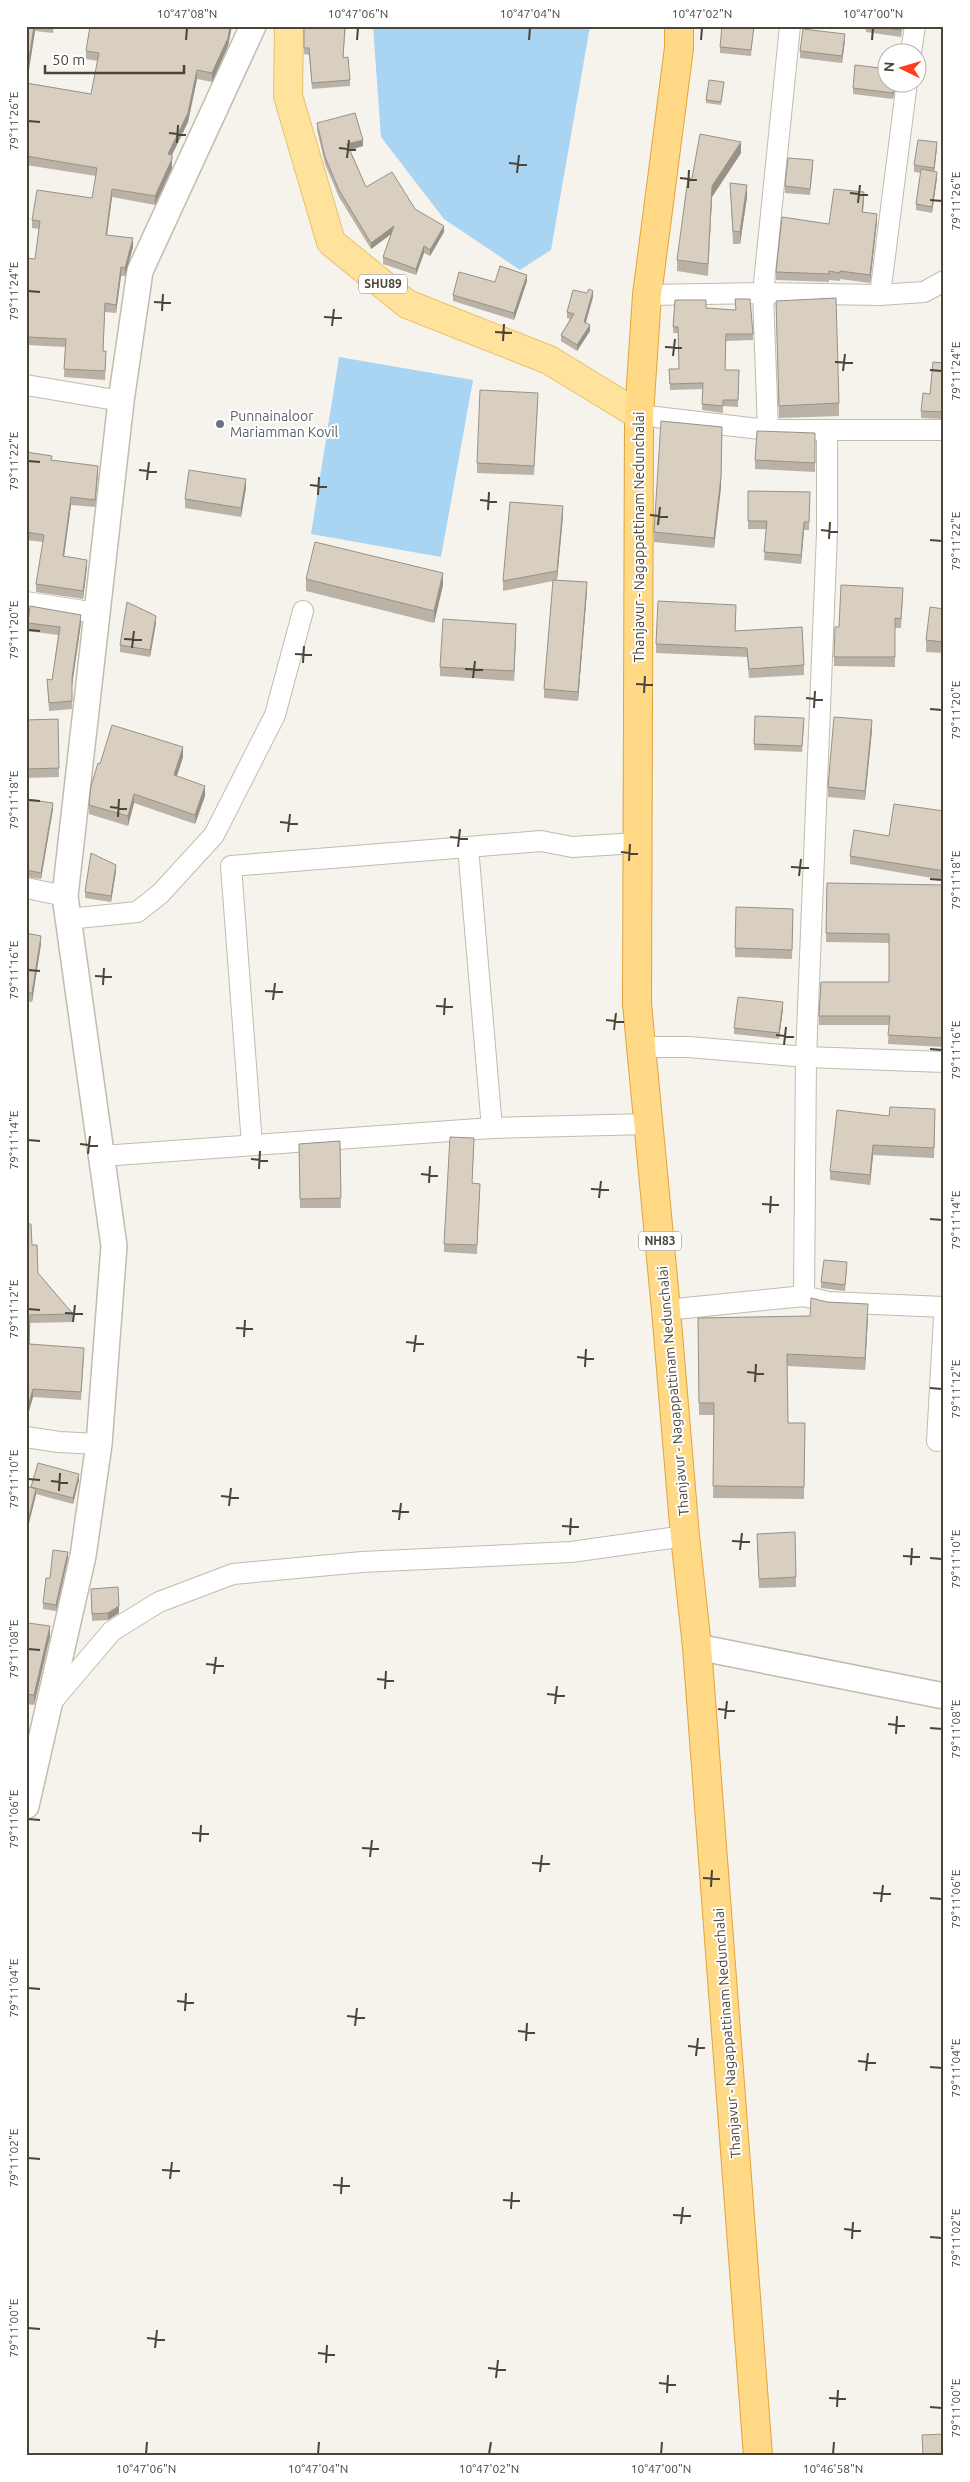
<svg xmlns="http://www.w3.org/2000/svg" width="970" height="2482" viewBox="0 0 970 2482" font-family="Ubuntu,sans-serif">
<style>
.water{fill:#a9d4f2}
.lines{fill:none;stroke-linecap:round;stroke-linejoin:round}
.minor-casing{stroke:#c2bbae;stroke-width:22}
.tertiary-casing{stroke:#c2bbae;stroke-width:28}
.primary-casing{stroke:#e6c16a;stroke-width:30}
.trunk-casing{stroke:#e0a43c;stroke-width:30}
.minor{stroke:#fff;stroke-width:20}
.tertiary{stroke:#fff;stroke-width:25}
.primary{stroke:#ffe39c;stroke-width:28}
.trunk{stroke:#ffd985;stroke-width:28}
.wall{fill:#bab2a6}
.shaded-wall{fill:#979187}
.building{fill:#d8cfc1;stroke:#979187}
.ticks{fill:none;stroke:#4b4439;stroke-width:2}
.worship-dot{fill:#6b7280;stroke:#fff;stroke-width:2}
.labels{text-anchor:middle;stroke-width:4;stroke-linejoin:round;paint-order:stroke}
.shield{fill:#fff;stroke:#817c74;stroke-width:1}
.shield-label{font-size:12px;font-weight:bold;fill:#4b4439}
.worship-label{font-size:14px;fill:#5b616d;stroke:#fff;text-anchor:start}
.street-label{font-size:14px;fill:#4b4439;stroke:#fff}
.neatline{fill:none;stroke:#4b4439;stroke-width:2}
.ticks-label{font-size:12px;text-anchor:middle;fill:#4b4439}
</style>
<rect width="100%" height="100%" fill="#f6f3ec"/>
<path class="water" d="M373,26H590L551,250L520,270L444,219L381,137Z
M339,357L473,380L441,557L311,534Z"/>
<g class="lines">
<g class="minor-casing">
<path id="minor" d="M911,52L915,26
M647,295L763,293L880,295L924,292L944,281
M880,295L907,82
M26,385L121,401
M639,415L768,430H944
M768,430L763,293L790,26
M26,602L96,613
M468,847L541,841L572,847L637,843
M26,888L65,896
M68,919L137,912L160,894L214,835L275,715L303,611
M641,1047H689L806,1057L944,1062
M252,1145L231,866L468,847L492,1128
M102,1156L492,1128L648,1124
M804,1296L806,1057L827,533V431
M666,1310L804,1296L828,1302L944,1307
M26,1437L59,1442L99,1444
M937,1441L944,1317
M50,1704L112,1631L159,1602L233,1574L362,1562L571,1552L685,1536"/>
</g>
<g class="tertiary-casing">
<path id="tertiary" d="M697,1647L944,1696
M26,1806L83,1556L99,1444L114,1246L65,896L121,401L140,271L253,26"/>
</g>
<g class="primary-casing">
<path id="primary" d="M289,26L288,96L331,242L407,304L549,360L639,415"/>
</g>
<g class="trunk-casing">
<path id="trunk" d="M679,26V48L647,295L639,415L637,1004L666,1310L685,1536L697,1647L758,2456"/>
</g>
<use href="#minor" class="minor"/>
<use href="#tertiary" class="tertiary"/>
<use href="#primary" class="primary"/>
<use href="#trunk" class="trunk"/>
</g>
<path class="wall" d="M26,26H54L53,33L35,31L27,83L91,94L98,61L86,59V51L90,26H232L228,46L212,82L197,79L188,122L172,155V168L155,205L112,197L107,235L133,247L125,276H121L116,313L105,312L103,351L106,359L105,380L64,377L65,347L28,345L26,369V258L35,259L39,229L32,228V220L92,198L96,176L26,165Z
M304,26H346L343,58L350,80V86L312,89L309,55L304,54Z
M754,26L751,56L720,53V47Z
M866,26H903L901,37L866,32Z
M845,40L842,63L800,58V51Z
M888,82H896L893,99L853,94V88Z
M724,85L721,105L706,103V100Z
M317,123L363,146L350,150L366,187L415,209L444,232L430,256L424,253L416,275L383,264V257L391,234L371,249L339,197L325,164L317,130Z
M937,148L934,171L937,178L932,213L916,210V204L921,173L914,172V165Z
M741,153L712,197L708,276L677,271V260L692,178Z
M813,167L810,195L785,193V186Z
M730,183L747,197L740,244H733Z
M864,200L863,212L877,222L870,283L840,279V281L829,280V282L776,280V272L829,224Z
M527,281L514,320L453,301V295L495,282Z
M593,297L586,323L590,331L577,351L561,341V335L570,319L567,318V312Z
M675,300L753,334V340L726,341L725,370H739L738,407L723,406V413L702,410L703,389L670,390L669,369H679L678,333H673Z
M776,301L839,403V416L779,418Z
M944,363V419L921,418V411Z
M538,402L534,475L477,473V463Z
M815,433V472L755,469V460Z
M26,452L52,461L98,473L95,507L71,505L64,556L87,567L83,599L36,592V584L43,542L26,540Z
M721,487L714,548L654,542V532Z
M246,488L241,517L185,508V499Z
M748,491L810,492L809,530H804L801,564L764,560L766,529H748Z
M563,516L557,580L587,591L578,701L544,698V689L553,581L503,591V581Z
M306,579L443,585L434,623L306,591Z
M903,597L901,628H895V667L834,666V657L839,627Z
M944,609V653L926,652V640Z
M736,614L735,631L804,665V675L749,678L747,657L656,653V644Z
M28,623H81L72,685V709L49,711L47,679L52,680L58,635L28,631Z
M156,623L150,657L120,652V645Z
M516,633L514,681L440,676V667Z
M58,719L59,777L26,778V720Z
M804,725L802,752L754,750V744Z
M872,730L865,800L828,797V787Z
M183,757L177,776L205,796L195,824L134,803L128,826L89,814V805L100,764Z
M26,799L53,809L41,879L26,877Z
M944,811V880L850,864V856Z
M116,871L111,902L85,898V892Z
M827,883L944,885V1047L888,1044L889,1025H819V1016L889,982V943L826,942Z
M793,919L792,959L735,957V948Z
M26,933L41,944L32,1002L26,1001Z
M783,1009L779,1039L734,1034V1028Z
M889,1116L935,1119L934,1158L873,1155L870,1185L830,1180V1171Z
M340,1141L341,1208H300L299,1144Z
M474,1147L472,1183L480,1184L477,1254L444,1252V1244Z
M26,1224L38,1273L73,1314V1322L30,1323V1344L84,1356L81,1400L33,1397L27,1418L26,1417Z
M847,1269L845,1291L821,1288V1282Z
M868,1316L865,1370L787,1366L788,1423H805L804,1499L713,1498L714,1415H699L698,1318Z
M79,1480L73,1504L36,1494L28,1527L26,1526V1486L31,1487Z
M757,1543L796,1577V1587L759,1588Z
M68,1558L56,1611L43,1609V1603Z
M91,1595L119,1613L108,1620L92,1621Z
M26,1633L50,1636L34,1705L26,1704Z"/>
<path class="shaded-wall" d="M34,26L35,31L26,87V78Z
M230,26H232L228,46L212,82V73Z
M845,34V40L842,63V56Z
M197,70V79L188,122L168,163V154Z
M895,82H896L893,99V93Z
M363,140V146L347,151V144Z
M741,142V153L712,197L708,276L712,186Z
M937,142V148L934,174V168Z
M172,155V168L155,205V196Z
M937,172V178L932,213V207Z
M747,185V197L740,244V232Z
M112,189V197L106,243V235Z
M864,192V200L862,220V212Z
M877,214V222L870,283V275Z
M394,226V232L371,249V243Z
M444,226V232L430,256V250Z
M133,238V247L125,276V268Z
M424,246V253L416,275V269Z
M121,267V276L116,313V305Z
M527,275V281L514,320V313Z
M593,291V297L584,328V322Z
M590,325V331L577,351V345Z
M722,427L721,487L714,548V538Z
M98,466V473L95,507V500Z
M246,479V488L241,517V508Z
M71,497V505L63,564V556Z
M563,506V516L557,580V571Z
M804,522V530L801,564V555Z
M87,560V567L83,599V591Z
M443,573V585L434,623V611Z
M587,582V591L578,701V692Z
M81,615V623L72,686V678Z
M156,616V623L150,657V650Z
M516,624V633L514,681V671Z
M872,720V730L865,800V791Z
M183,747V757L174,785V775Z
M205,786V796L195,824V815Z
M134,794V803L128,826V816Z
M53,803V809L41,879V873Z
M116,865V871L111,902V896Z
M41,936V944L32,1002V993Z
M783,1002V1009L779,1039V1033Z
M873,1145V1155L870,1185V1175Z
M868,1304V1316L865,1370V1358Z
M33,1389V1397L27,1418V1410Z
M79,1474V1480L73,1504V1498Z
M36,1489V1495L28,1527V1521Z
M68,1552V1558L56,1611V1605Z
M119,1606V1613L108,1620V1613Z
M50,1626V1636L34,1705V1695Z"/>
<path class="building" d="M26,26H34L26,78Z
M90,26H230L228,38L212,73L197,70L188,113L168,154L172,155V159L155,196L112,189L106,235L133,238L125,268L121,267L116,305L105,303L103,351H106L105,371L64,369L66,339L28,337L26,360V258L35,259L40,221L32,220L37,190L92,198L97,168L26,156V83L91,94L99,53L86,51Z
M304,26H345L343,58L348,57L350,80L312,83L309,48H304Z
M722,26H754L751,50L720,47Z
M868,26H902L901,30Z
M803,29L845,34L842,56L800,51Z
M855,65L888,69V82H895L893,93L853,88Z
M709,80L724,82L721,102L706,100Z
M355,113L363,140L347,144L366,187L392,172L415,209L444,226L430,250L424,246L416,269L383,257L394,226L371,243L339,190L325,157L317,123Z
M700,134L741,142L712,186L708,264L677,260L688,178H692Z
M918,140L937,142L934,168L914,165Z
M788,158L813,160L810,189L785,186Z
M921,169L937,172L932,207L916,204Z
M730,183L747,185L740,232L733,231Z
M834,189L864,192L862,212L877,214L870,275L840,271V273L829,271V274L776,272L782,217L829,224Z
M500,266L527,275L514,313L453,295L459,272L495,282Z
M589,289L593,291L584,322L590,325L577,345L561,335L574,314L567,312L573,290L587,293Z
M836,298L839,403L779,406L776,301Z
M735,299H750L753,334H726L725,370H739L738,400H723V406L702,404L703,383L670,384L669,369H679L678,327H673L675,300H706V308L736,310Z
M933,362L944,363V412L921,411L923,393L930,394Z
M480,390L538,393L534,466L477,463Z
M661,421L722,427L721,477L714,538L654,532Z
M757,431L815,433V463L755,460Z
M26,452L52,456L51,460L98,466L95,500L71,497L63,556L87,560L83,591L36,584L44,535L26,532Z
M189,470L246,479L241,508L185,499Z
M748,491L810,492L809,522H804L801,555L764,552L767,521H748Z
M510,502L563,506L557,571L503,581Z
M315,542L443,573L434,611L306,579Z
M553,580L587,582L578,692L544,689Z
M841,585L903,588L901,619L895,618V657H834L835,627H839Z
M658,601L736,605L735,631L802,627L804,665L749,669L747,648L656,644Z
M127,602L156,616L150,650L120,645Z
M30,606L81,615L72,678V701L49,703L47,679L52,680L60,627L28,623Z
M930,607L944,609V642L926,640Z
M443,619L516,624L514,671L440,667Z
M755,716L804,718L802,746L754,744Z
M834,717L872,720L865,791L828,787Z
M58,719L59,768L26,769V720Z
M112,725L183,747L174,775L205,786L195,815L134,794L128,816L89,805L91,786L98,763L100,764Z
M26,799L53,803L41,873L26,870Z
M894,804L944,811V871L850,856L854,830L889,836Z
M91,853L116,865L111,896L85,892Z
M827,883L944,885V1038L888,1035L890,1016H819L821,982H889V934L826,933Z
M736,907L793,909L792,950L735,948Z
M26,933L41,936L32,993H26Z
M738,997L783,1002L779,1033L734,1028Z
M890,1107L935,1109L934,1148L873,1145L870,1175L830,1171L837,1110L889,1116Z
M450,1137L474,1138L472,1183L480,1184L477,1245L444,1244Z
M340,1141L341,1198L300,1199L299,1144Z
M26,1224H31L32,1245H37L38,1273L73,1314L30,1315L29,1344L84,1348L81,1392L33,1389L27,1410H26Z
M824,1260L847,1262L845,1285L821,1282Z
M811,1298L827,1302L868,1304L865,1358L787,1354L788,1423H805L804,1487L713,1486L714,1403H699L698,1318L810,1316Z
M38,1463L79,1474L73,1498L31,1487Z
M26,1486L36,1489L28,1521L26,1520Z
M795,1532L796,1577L759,1579L757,1534Z
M53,1550L68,1552L56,1605L43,1603L46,1578H50Z
M118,1587L119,1606L108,1613L92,1614L91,1589Z
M28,1623L50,1626L34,1695L26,1694V1633Z
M944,2434V2456H923L922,2435Z"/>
<path class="ticks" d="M186,40L187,28M357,40L358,28M529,40L530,28M701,40L702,28M872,40L873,28M28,121L40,122M169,133L186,135M177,143L178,125M339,148L356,150M347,158L349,140M509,163L527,165M517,173L519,155M680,178L697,180M688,188L689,170M850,193L868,195M930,200L942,201M858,203L860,185M28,291L40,292M154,302L171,303M162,311L163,294M324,317L342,318M332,326L334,309M495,332L512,333M503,341L504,324M665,347L682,348M673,356L675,339M835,362L853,363M930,370L942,371M843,371L845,354M28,461L40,462M139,470L157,472M147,480L149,462M310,485L327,487M318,495L319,477M480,500L497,502M488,510L489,492M650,515L668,517M658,525L660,507M821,530L838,532M829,539L830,522M930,540L942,541M28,630L40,631M124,639L142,640M132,648L134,631M295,654L312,655M303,663L304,646M465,669L483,670M473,678L475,661M636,684L653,685M644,693L645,676M806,698L823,700M814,708L815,691M930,709L942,710M28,800L40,801M110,807L127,809M118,817L119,799M280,822L298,824M288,832L290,814M450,837L468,839M458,847L460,829M621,852L638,854M629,861L630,844M791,867L809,868M799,876L801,859M930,879L942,880M28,970L40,971M95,976L112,977M103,985L104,968M265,991L283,992M273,1000L275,983M436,1006L453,1007M444,1015L445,998M606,1020L624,1022M614,1030L616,1013M776,1035L794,1037M784,1045L786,1027M930,1049L942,1050M28,1140L40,1141M80,1144L98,1146M88,1154L90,1136M251,1159L268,1161M259,1169L260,1151M421,1174L438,1176M429,1183L430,1166M591,1189L609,1190M599,1198L601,1181M762,1204L779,1205M770,1213L771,1196M930,1219L942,1220M28,1309L40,1310M65,1313L83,1314M73,1322L75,1305M236,1328L253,1329M244,1337L245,1320M406,1342L424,1344M414,1352L416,1335M577,1357L594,1359M585,1367L586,1349M747,1372L764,1374M755,1382L756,1364M930,1388L942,1389M28,1479L40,1480M51,1481L68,1483M59,1491L60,1473M221,1496L239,1498M229,1506L231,1488M392,1511L409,1512M399,1520L401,1503M562,1526L579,1527M570,1535L571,1518M732,1541L750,1542M740,1550L742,1533M903,1556L920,1557M930,1558L942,1559M911,1565L912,1548M28,1649L40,1650M206,1664L224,1666M214,1674L216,1657M377,1679L394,1681M385,1689L386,1671M547,1694L565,1696M555,1704L557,1686M718,1709L735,1711M725,1719L727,1701M888,1724L905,1726M930,1728L942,1729M896,1734L897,1716M28,1819L40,1820M192,1833L209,1834M200,1842L201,1825M362,1848L379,1849M370,1857L372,1840M532,1863L550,1864M540,1872L542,1855M703,1878L720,1879M711,1887L712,1870M873,1893L891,1894M930,1898L942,1899M881,1902L883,1885M28,1988L40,1989M177,2001L194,2003M185,2011L186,1993M347,2016L365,2018M355,2026L357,2008M518,2031L535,2033M526,2041L527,2023M688,2046L705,2048M696,2056L698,2038M858,2061L876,2063M930,2067L942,2068M866,2071L868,2053M28,2158L40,2159M162,2170L180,2171M170,2179L172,2162M333,2185L350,2186M341,2194L342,2177M503,2200L520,2201M511,2209L512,2192M673,2215L691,2216M681,2224L683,2207M844,2229L861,2231M930,2237L942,2238M852,2239L853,2222M28,2328L40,2329M147,2338L165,2340M155,2348L157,2330M318,2353L335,2355M326,2363L327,2345M488,2368L506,2370M496,2378L498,2360M659,2383L676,2385M667,2393L668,2375M829,2398L846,2399M837,2407L838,2390M930,2407L942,2408M146,2454L147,2442M318,2454L319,2442M489,2454L491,2442M661,2454L662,2442M833,2454L834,2442"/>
<circle class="worship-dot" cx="220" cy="424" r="5"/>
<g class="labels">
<g class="shield">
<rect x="359" y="274.5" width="48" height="19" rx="4"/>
<rect x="639" y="1231.5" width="42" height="19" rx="4"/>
</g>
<g class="shield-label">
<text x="383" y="288">SHU89</text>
<text x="660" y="1245">NH83</text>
</g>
<g class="worship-label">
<text x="230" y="421">Punnainaloor<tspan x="230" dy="16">Mariamman Kovil</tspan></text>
</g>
<g class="street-label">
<text transform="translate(639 537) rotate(-90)" y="5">Thanjavur - Nagappattinam Nedunchalai</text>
<text transform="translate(673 1391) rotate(-95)" y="5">Thanjavur - Nagappattinam Nedunchalai</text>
<text transform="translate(727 2033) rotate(-94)" y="5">Thanjavur - Nagappattinam Nedunchalai</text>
</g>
</g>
<rect width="970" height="2482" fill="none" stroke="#ffffff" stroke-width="55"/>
<g transform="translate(902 68) rotate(275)"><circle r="24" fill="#ffffff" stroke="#b7b4b0"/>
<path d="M0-4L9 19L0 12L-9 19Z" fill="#fc3f1d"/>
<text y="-8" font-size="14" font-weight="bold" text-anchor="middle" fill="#4b4439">N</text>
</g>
<path d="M45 65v8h139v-8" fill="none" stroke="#4b4439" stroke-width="2.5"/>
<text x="52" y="65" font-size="15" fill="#4b4439" stroke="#ffffff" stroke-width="4" paint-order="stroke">50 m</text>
<rect x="28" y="28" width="914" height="2426" class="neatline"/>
<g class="ticks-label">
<text x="187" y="18">10°47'08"N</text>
<text x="358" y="18">10°47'06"N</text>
<text x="530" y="18">10°47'04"N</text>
<text x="702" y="18">10°47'02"N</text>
<text x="873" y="18">10°47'00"N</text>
<text transform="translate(14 121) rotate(-90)" y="4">79°11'26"E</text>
<text transform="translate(956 201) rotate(-90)" y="4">79°11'26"E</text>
<text transform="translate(14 291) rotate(-90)" y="4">79°11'24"E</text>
<text transform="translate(956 371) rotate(-90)" y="4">79°11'24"E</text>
<text transform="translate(14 461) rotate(-90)" y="4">79°11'22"E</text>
<text transform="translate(956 541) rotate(-90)" y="4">79°11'22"E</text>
<text transform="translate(14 630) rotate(-90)" y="4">79°11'20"E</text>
<text transform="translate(956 710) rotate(-90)" y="4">79°11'20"E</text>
<text transform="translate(14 800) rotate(-90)" y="4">79°11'18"E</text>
<text transform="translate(956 880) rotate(-90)" y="4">79°11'18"E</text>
<text transform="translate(14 970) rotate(-90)" y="4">79°11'16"E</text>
<text transform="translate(956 1050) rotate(-90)" y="4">79°11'16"E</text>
<text transform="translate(14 1140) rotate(-90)" y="4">79°11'14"E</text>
<text transform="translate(956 1220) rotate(-90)" y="4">79°11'14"E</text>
<text transform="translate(14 1309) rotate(-90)" y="4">79°11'12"E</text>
<text transform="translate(956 1389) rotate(-90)" y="4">79°11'12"E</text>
<text transform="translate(14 1479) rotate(-90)" y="4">79°11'10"E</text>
<text transform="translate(956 1559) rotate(-90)" y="4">79°11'10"E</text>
<text transform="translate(14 1649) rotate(-90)" y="4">79°11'08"E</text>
<text transform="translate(956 1729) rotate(-90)" y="4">79°11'08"E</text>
<text transform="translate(14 1819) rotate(-90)" y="4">79°11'06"E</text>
<text transform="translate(956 1899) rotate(-90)" y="4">79°11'06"E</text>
<text transform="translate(14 1988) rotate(-90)" y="4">79°11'04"E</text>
<text transform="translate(956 2068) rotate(-90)" y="4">79°11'04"E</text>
<text transform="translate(14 2158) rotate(-90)" y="4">79°11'02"E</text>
<text transform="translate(956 2238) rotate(-90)" y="4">79°11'02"E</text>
<text transform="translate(14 2328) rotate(-90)" y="4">79°11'00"E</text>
<text transform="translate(956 2408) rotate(-90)" y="4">79°11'00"E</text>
<text x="146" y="2473">10°47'06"N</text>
<text x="318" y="2473">10°47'04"N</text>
<text x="489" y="2473">10°47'02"N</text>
<text x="661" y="2473">10°47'00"N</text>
<text x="833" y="2473">10°46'58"N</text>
</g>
</svg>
